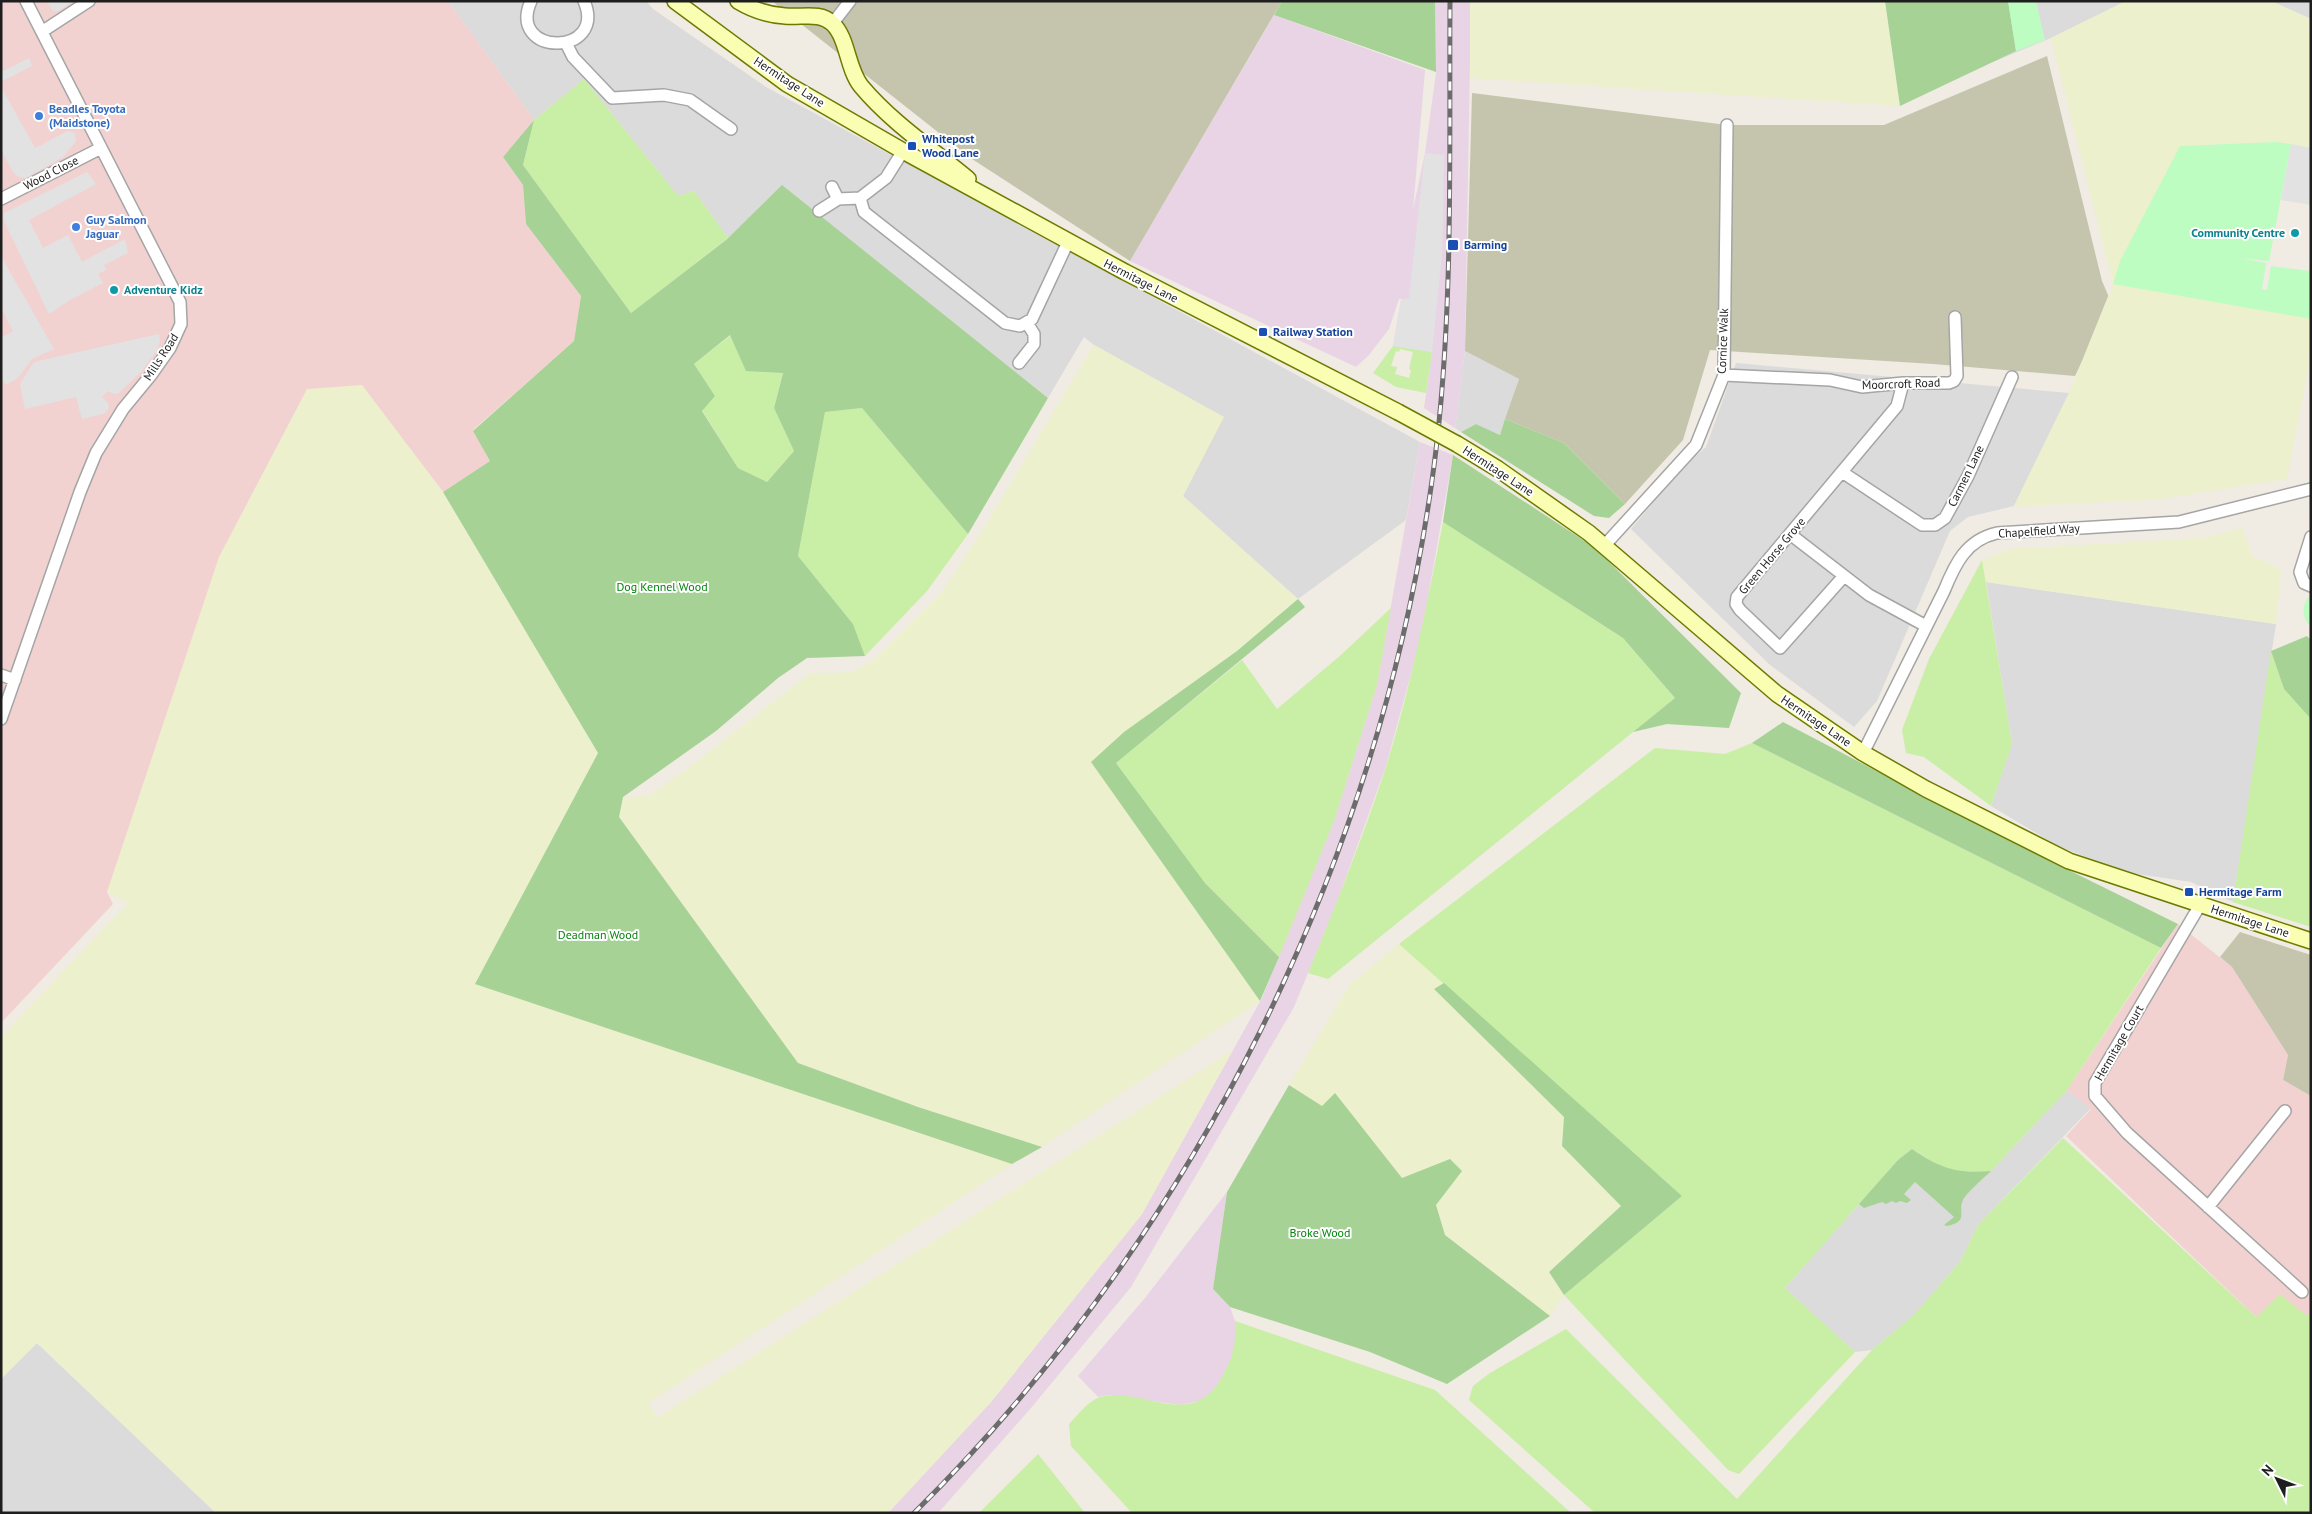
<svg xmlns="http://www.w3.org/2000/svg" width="2312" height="1514" viewBox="0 0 2312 1514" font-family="'PT Sans',sans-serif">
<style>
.residential{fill:#dcdbdb}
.commercial{fill:#f2d2d1}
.industrial{fill:#e9d4e5}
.construction{fill:#c5c5ae}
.farmland{fill:#edf0cd}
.grass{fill:#c9eea5;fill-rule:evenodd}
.forest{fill:#a7d295;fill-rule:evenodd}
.park{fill:#bdfdc1}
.parking{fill:#e2e2e2}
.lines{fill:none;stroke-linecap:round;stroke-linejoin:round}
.minor-casing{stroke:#a5a5a5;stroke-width:14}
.secondary-casing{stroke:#6d7a00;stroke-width:18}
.minor{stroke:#fff;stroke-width:11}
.secondary{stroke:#fafeb3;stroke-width:15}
.rail-casing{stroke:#6c6c6c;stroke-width:5}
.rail{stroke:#fff;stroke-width:3;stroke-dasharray:9;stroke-linecap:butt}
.secondary-bridge-casing{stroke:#6d7a00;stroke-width:18;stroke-linecap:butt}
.secondary-bridge{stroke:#fafeb3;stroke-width:15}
.shop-dot{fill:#3f7fe0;stroke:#fff;stroke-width:2}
.transit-dot{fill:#1a4fb4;stroke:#fff;stroke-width:2}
.culture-dot{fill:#0f9aa8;stroke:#fff;stroke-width:2}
.labels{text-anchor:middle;stroke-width:4;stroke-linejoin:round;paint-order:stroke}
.street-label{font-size:12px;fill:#1e1e1e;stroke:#fff}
.shop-label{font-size:12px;font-weight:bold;fill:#366cbe;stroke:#fff;text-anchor:start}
.transit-label{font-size:12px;font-weight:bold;fill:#164399;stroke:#fff;text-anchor:start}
.culture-label{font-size:12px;font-weight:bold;fill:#0d838f;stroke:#fff;text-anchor:end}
.park-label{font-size:12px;fill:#04840e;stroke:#fff}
</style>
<rect width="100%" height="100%" fill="#f0ebe3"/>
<path class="residential" d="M448,1H646L653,9L766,87L1420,442L1406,520L1298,599L1183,496L1223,417L1094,345L1084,337L1048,398L782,186L728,238L694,191L678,196L584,79L534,120Z
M1986,1H2126L2051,38L1993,62Z
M2271,1H2311V19Z
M1465,351L1519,379L1500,435L1476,424L1461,432L1455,428Z
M1736,363L2069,393L2014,506L1968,517L1950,531L1877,701L1854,727L1769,664L1631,529L1683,467L1706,447Z
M1986,582L2276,624L2233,902L2191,882L2124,872L2056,845L1991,806L2012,744Z
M2067,1090L2091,1108L1978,1225L1960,1262L1913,1316L1872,1350L1855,1352L1785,1288L1898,1160L1912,1149L1936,1164L1991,1171Z
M37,1343L216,1513H1V1379Z"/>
<path class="commercial" d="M1,1H448L534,120L503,157L523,185L526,224L581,296L574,341L473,430L490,461L443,492L362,386L107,892L113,904L1,1023Z
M2178,924L2232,967L2288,1055L2283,1080L2311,1096V1312L2307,1316L2256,1317L2066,1136L2091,1109L2067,1090Z"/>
<path class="industrial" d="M1435,1H1471L1465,351L1455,428L1424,408L1432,352L1393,346L1401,300L1404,299H1399L1389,329L1369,355L1356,367L1130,261L1274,15L1425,70L1413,210L1425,153L1436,73Z
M1420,442L1453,455L1421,637L1386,766L1336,905L1294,1007L1131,1287L1031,1408L938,1513H888L991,1402L1142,1214L1262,998L1334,821L1377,685Z
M1227,1192L1213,1289L1230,1307L1235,1321L1236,1344L1229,1364L1220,1381L1211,1394L1200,1401L1180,1405L1111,1395L1098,1397L1078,1376L1145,1298Z"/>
<path class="construction" d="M772,1H1282L1130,261L972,159Z
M2047,56L2102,281L2111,302L2075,376L1933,364L1710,350L1683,440L1625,504L1564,443L1505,419L1519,379L1465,351L1472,93L1727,125H1884Z
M2240,932L2311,955V1096L2283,1080L2288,1055L2232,967L2220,957Z"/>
<path class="farmland" d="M1470,1H1885L1900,106L1470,78Z
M2126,1H2271L2311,19V148L2276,142L2180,146L2120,261L2114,284L2311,319V353L2287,479L2155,500L2014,506L2069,393L2113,284L2051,38Z
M1094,345L1224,417L1183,496L1298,599L1237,651L1092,762L1260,1001L1042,1147L918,1107L798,1063L619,817L623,797L649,796L695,763L809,674L852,672L874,660L942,592L982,531Z
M362,385L443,492L598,753L479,985L1012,1164L647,1404L658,1417L1233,1050L1142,1214L991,1402L888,1513H216L37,1343L1,1379V1037L128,903L107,892L219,557L307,389Z
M2242,528L2252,556L2281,569L2276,624L1986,582L1982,560L2008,549L2203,538Z
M1399,944L1444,983L1435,989L1564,1117L1562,1146L1621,1206L1549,1272L1564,1295L1550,1316L1445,1235L1436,1205L1462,1171L1402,1178L1335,1094L1322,1107L1289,1085L1350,984Z"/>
<path class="grass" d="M584,79L678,196L694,191L728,238L631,313L523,165L534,120Z
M731,335L783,372L774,408L794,451L767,482L738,468L702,410L715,396L694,364Z
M1393,346L1432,352L1426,393L1396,387L1373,373ZM1400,349L1413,352L1409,369L1411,370L1409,378L1395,374L1397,367L1391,366L1396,351L1399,352Z
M862,408L968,534L927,591L865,656L853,624L798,556L825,412Z
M1443,522L1623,638L1675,698L1328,979L1308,973C1336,905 1363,837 1386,767C1411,687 1427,604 1443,522Z
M1982,560L2012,744L1991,806L1924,757L1906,753L1902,730L1929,659Z
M1391,608L1377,685L1334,821L1279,957L1205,883L1116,763L1242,660L1277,709L1341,655Z
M2271,651L2284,689L2311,719V927L2233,902Z
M1752,743L2161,948L2067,1090L1991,1171L1958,1172L1936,1164L1912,1149L1898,1160L1785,1288L1855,1352L1739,1474L1728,1470L1564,1295L1682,1196L1399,944L1655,748L1725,754Z
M2063,1138L2256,1317L2280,1294L2307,1316L2311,1312V1513H1595L1469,1400L1473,1386L1490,1373L1566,1329L1737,1499L1872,1350L1913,1316L1960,1262L1978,1225Z
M1235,1321L1435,1390L1571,1513H1132L1071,1446L1069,1424C1077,1416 1090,1399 1101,1397C1143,1386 1190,1431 1221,1379C1233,1358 1236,1345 1235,1321Z
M1038,1454L1085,1513H979Z"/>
<path class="forest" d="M1282,1H1435L1436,72L1274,15Z
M1885,1H2008L2016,51L1900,106Z
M534,120L523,165L631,313L726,240L782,185L1048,398L968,534L862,408L825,412L798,556L853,624L865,656L807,658L778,678L716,731L623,797L619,817L798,1063L918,1107L1042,1147L1012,1164L475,984L598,753L443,492L490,461L473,431L574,341L581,296L526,224L523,185L503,157ZM730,335L746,371L783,373L774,408L794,451L767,482L738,468L702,411L715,396L694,364Z
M1505,419L1564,443L1625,504L1609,518L1594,516L1461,432L1476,424L1500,435Z
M1453,455L1594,547L1741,693L1729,728L1667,724L1633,732L1675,698L1623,638L1443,522Z
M1298,599L1305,607L1116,763L1205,883L1279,957L1260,1001L1091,762L1124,732L1237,651Z
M2307,636L2311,640V719L2284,689L2271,651Z
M1783,722L2014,843L2178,924L2161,948L1752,743Z
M1444,983L1682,1196L1564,1295L1549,1272L1621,1206L1562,1146L1564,1117L1434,989Z
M1289,1085L1322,1106L1335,1093L1402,1178L1450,1159L1462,1171L1436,1205L1445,1235L1550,1316L1447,1384L1370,1352L1230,1307L1213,1289L1227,1192Z
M1912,1149C1939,1168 1957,1174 1991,1171C1984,1178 1967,1192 1963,1200C1957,1212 1970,1221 1947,1226L1944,1225L1954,1217L1915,1182L1904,1194L1911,1200L1907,1203L1900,1201L1896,1203L1892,1201L1886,1204L1882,1202L1864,1208L1859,1204L1898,1160Z"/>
<path class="park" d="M2008,1H2036L2045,40L2016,51Z
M2276,142L2291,144L2269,261L2240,258L2266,263L2262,289L2267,290L2271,266L2311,271V319L2113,284L2120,261L2180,146Z
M2311,595V627C2301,617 2301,604 2311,595Z"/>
<path class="parking" d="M47,1H74L58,11H53Z
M29,58L32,66L1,82V72Z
M1,87L35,148L68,131L75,133L76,141L63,157L26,178L19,177L13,172L1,150Z
M2291,144L2311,148V205L2281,200Z
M1425,153L1444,155L1442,255L1432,352L1393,346L1401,300L1409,298Z
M87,172L96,184L29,220L43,248L68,235L82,262L125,239L128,253L104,265L106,270L98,274L103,283L70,300L49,314L4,221V213Z
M1,256L54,349L32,359L18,378L6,385L1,377V338L13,331L1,308Z
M159,334L160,340L157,350L142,371L119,393L114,394L108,391L102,397L108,403L109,408L106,413L82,419L76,397L25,409L20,384L34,362Z"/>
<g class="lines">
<g class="minor-casing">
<path id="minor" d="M531,1C506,57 608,57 584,1
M833,23L850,1
M43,31L89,1
M566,43L573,57L612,98L664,95L690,100L731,129
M903,151L886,178L860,198L864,212L1005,323L1020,326L1032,319L1068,242
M832,187L838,199
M1,199L101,148
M819,211L838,199L860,198
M1019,363L1034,344V334L1027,323
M1724,375L1830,380L1862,387L1903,383H1949L1954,381L1957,376L1955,317
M1842,472L1922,525H1935L1945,518L1968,476L2012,377
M1790,534L1869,595L1926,626
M2311,537L2300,572L2304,583L2311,586
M1604,546L1696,445L1724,375L1727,125
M1844,576L1780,648L1740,610L1736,604L1737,597L1897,406L1903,383
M1,675L15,680
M1,719L80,492L96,453L123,409L151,375L170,348L181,324L180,302L26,1
M1863,753L1944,591C1955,564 1966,540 1997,533L2179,522L2311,489
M2200,905L2095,1083V1096L2127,1133L2302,1292
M2208,1207L2285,1111"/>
</g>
<g class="secondary-casing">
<path id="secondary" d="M675,1L787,84L903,151L1125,272L1398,412
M738,1C753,10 768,15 785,16C801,18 820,11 833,24C848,39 847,68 861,86C891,122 933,150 968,179
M1457,444L1498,469L1589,533L1777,694L1863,753L1926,789L2069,861L2311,941"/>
</g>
<use href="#minor" class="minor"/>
<use href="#secondary" class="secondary"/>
<g class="rail-casing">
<path id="rail" d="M914,1513C1195,1234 1382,858 1434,466C1454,312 1449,156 1450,1"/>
</g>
<use href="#rail" class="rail"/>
<g class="secondary-bridge-casing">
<path id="secondary-bridge" d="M1398,412L1457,444"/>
</g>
<use href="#secondary-bridge" class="secondary-bridge"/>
</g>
<g class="shop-dot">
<circle cx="39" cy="116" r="5"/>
<circle cx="76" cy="227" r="5"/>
</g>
<g class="transit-dot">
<rect x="907" y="141" width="10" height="10" rx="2.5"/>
<rect x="1447" y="239" width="12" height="12" rx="2.5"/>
<rect x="1258" y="327" width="10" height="10" rx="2.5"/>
<rect x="2184" y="887" width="10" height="10" rx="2.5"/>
</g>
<g class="culture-dot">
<circle cx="2295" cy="233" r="5"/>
<circle cx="114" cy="290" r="5"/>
</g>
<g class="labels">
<g class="street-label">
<text transform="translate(789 82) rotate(33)" y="4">Hermitage Lane</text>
<text transform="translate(51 173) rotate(-27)" y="4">Wood Close</text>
<text transform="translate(1141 281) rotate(27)" y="4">Hermitage Lane</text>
<text transform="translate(1723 341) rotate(-88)" y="4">Cornice Walk</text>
<text transform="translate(161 357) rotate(-57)" y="4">Mills Road</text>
<text transform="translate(1901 384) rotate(-2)" y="4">Moorcroft Road</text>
<text transform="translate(1498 471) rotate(33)" y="4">Hermitage Lane</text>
<text transform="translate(1966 476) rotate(-64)" y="4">Carmen Lane</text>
<text transform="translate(2039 531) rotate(-4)" y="4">Chapelfield Way</text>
<text transform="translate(1772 556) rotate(-50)" y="4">Green Horse Grove</text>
<text transform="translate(1816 721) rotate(34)" y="4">Hermitage Lane</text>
<text transform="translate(2250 921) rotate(18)" y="4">Hermitage Lane</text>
<text transform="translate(2119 1043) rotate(-60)" y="4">Hermitage Court</text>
</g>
<g class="shop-label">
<text x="49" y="113">Beadles Toyota<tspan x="49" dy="14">(Maidstone)</tspan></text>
<text x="86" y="224">Guy Salmon<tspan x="86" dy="14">Jaguar</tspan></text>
</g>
<g class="transit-label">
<text x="922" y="143">Whitepost<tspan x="922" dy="14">Wood Lane</tspan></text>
<text x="1464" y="249">Barming</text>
<text x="1273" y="336">Railway Station</text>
<text x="2199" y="896">Hermitage Farm</text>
</g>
<g class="culture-label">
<text x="2285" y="237">Community Centre</text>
<text x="124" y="294" text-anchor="start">Adventure Kidz</text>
</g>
<g class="park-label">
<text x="662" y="591">Dog Kennel Wood</text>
<text x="598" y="939">Deadman Wood</text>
<text x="1320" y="1237">Broke Wood</text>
</g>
</g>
<rect width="2312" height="1514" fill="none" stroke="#1e1e1e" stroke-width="5"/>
<g transform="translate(2277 1479) rotate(312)" stroke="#ffffff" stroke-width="4" paint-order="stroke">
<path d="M0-4L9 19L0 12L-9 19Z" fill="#1e1e1e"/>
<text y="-8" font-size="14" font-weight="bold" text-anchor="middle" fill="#1e1e1e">N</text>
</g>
</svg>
